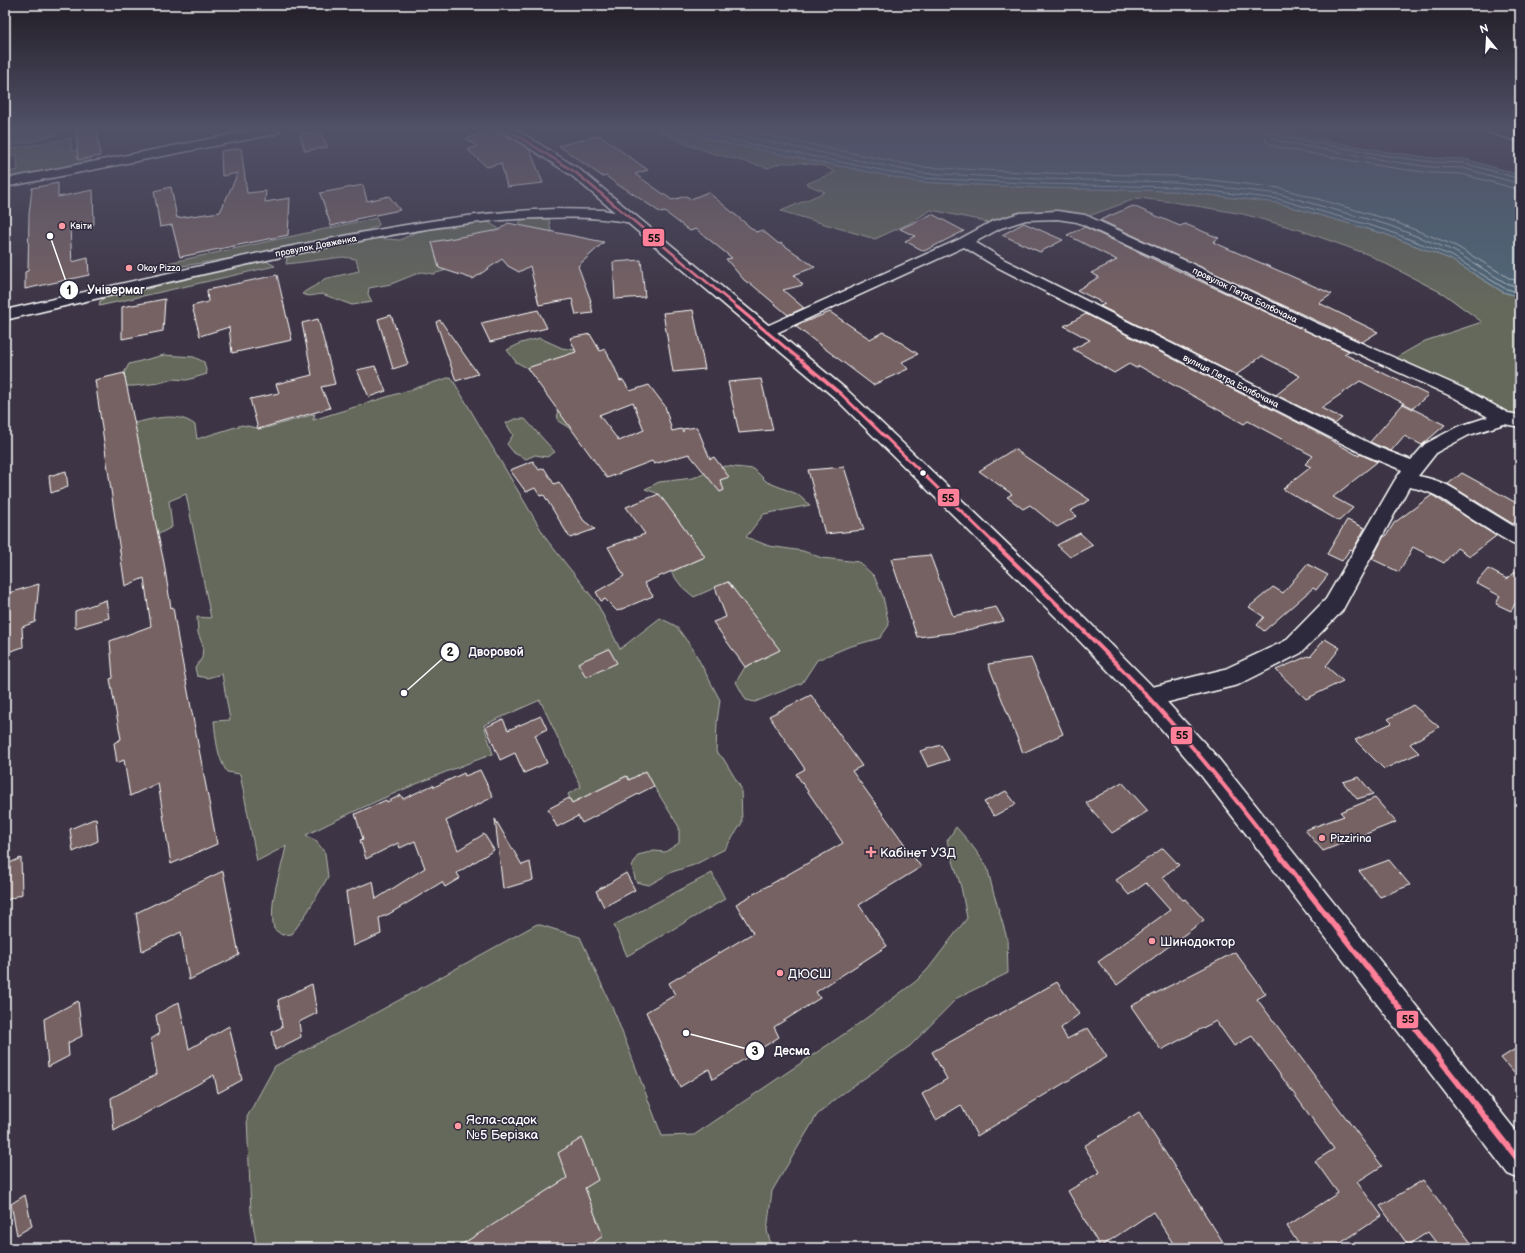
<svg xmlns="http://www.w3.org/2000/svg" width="1525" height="1253" viewBox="0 0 1525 1253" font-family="'Balsamiq Sans',sans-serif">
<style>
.green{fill:#65695b;stroke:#b2b4ad}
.water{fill:#4f6877;stroke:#95a4ad}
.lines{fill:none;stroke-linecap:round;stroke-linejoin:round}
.shore{stroke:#b9c3c9;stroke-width:1}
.building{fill:#776264;stroke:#fff;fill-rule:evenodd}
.minor-casing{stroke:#fff;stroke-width:3}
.tertiary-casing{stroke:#fff;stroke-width:3}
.secondary-casing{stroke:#fff;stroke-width:3}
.minor{fill:#2f2a3d;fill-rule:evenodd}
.tertiary{fill:#2f2a3d;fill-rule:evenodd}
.secondary{fill:#2f2a3d;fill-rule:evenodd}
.bus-1-far3-casing{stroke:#2f2a3d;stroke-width:4.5}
.bus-1-far2-casing{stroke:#2f2a3d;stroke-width:5.5}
.bus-1-far1-casing{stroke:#2f2a3d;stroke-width:7}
.bus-1-casing{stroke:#2f2a3d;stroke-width:8}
.bus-1-far3{stroke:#ff8098;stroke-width:2.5}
.bus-1-far2{stroke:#ff8098;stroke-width:3}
.bus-1-far1{stroke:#ff8098;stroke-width:4}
.bus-1{stroke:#ff8098;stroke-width:5.5}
.poi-dot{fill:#ff9aa2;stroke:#2f2a3d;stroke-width:1.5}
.bus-dot{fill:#fff;stroke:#2f2a3d;stroke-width:1.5}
.labels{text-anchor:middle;stroke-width:3;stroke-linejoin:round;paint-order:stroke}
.far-poi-label{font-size:9px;fill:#fff;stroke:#2f2a3d;text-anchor:start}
.far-street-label{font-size:9px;fill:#fff;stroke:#2f2a3d}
.poi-label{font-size:11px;fill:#fff;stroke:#2f2a3d;text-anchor:start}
.near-poi-label{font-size:13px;fill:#fff;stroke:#2f2a3d;text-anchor:start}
.leader{fill:none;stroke:#fff;stroke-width:1.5}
.callout-dot{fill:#fff;stroke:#2f2a3d;stroke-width:1.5}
.mark-label{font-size:12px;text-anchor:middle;font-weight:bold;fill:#111}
.callout-label{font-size:12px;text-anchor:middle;font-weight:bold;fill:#fff;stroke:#2f2a3d;stroke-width:3;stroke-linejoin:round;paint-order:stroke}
.line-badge{stroke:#2f2a3d;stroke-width:1.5}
.pale-badge-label{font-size:11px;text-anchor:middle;font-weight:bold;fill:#111}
</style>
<rect width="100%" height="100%" fill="#3d3545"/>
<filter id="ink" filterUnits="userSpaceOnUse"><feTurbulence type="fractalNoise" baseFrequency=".025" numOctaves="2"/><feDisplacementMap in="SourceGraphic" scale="8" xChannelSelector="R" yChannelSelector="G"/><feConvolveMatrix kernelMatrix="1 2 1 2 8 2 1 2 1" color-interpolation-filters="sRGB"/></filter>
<g filter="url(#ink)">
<path class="green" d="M5,130H57L56,135L41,138L34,141L5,146Z
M657,130H682L702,137L730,144L919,182L1043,188L1175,191L1278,203L1385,234L1450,259L1503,292L1520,297V422L1502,425L1474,407L1385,364L1425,341L1482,322L1444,294L1367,254L1300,230L1243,214L1173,202L1138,198L1078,220L1058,217L1026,218L1001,228L979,220L931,210L910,223L875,239L781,211L825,192L806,184L835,172L824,166L802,163H781L768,168L712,153L688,145Z
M71,138L72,151L78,150L90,157L91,159L89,161L5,179V173L18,170L17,155L5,158V150Z
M376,218L379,224L378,226L368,230L227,259L176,267L168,263Z
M533,219H549L551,231L523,255L474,262L433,274L421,272L391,284L369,288L368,294L372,302L352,305L322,294L309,296L302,294C308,288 318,286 324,279L359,271L356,259L343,257L286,264L287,258L294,254L312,249L331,247L373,238L400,240L414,233L434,228L485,220L504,232L515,230L521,220Z
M266,261L275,266L99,306L100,301C110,293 125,290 137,289C145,289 152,290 158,284L228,267Z
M540,338L562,348L576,350L598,402L601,418L571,429L558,421L557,409L586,399L516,362L507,350L521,343Z
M164,355L194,357L204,362L207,374L187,380L173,379L159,383L134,386H126L124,373L129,364Z
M451,377L547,540L597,603L620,649L660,618L676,626L693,649L720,700L717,722L716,752L723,758L741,788L742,823L725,849L694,865L672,872L649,885L636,882L632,867L638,855L654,851L665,852L679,843V827L645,772L629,780L626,776L572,803L568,794L581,787L540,700L484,725L493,754C430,777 367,804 306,835L317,842L325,853L328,877L308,911L292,934L282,935L274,929C268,901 281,873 286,846L257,861L240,774L227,772C217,757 216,739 214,721L230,720L222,674L207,678L197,676L195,668L202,658L203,646L198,633L197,617L211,618L186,494L169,501L172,527L157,535L134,423C153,419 178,411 195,425L197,439L242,425L262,429L315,414L313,420Z
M515,419H525L555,452L547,457L535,455L526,459L514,453L507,444L513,435L506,423Z
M725,466L754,469L767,482L797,494L810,505L764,514L746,537L769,546L803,551L822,558L859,562L874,576L883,597L889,625L880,638L848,647L817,660L802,683L755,702L746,700L736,682L745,667L779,650L728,582L694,597L682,587L671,572L705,557L659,494L645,489L659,482L693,478Z
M956,827L970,843L987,866L993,891L1007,938L1008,973L957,998L910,1046L842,1094L817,1115L772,1191L767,1231L772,1248H257L251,1212L247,1117L275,1066L363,1020L537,924L580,937L616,1016L662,1136L694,1135L850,1030L915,982L928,969L967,918L961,887L947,841Z
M712,873L725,899L627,956L614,925Z"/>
<path class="water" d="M682,130H1267L1389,152L1432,158L1465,159L1520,175V297L1503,292L1450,259L1385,234L1278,203L1175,191L1043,188L919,182L730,144L702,137Z"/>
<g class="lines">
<path class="shore" d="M694,130L731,140L920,178L1043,184L1175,187L1278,199L1386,230L1452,256L1504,288L1520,293
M712,130L920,173L1043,179L1176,182L1279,194L1388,225L1454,251L1506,283L1520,288
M739,130L921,167L1044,173L1176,176L1280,188L1390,220L1456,246L1509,278L1520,282
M1263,130L1266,141L1275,147L1387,167L1431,173L1462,174L1520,190
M1269,130L1271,137L1277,141L1388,161L1431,167L1463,168L1520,184
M1274,130L1275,134L1278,136L1388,156L1432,162L1464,163L1520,179"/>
</g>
<path class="building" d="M76,130H97L100,156L78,160Z
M490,130L515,140L530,150L543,183L507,187L501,163L487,167L468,150L477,146L466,139Z
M319,131L328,147L305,151L300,135Z
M599,135L648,170L635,174L672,200L686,196L691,199L708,192L756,232L762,230L779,244L781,243L815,267L794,275L803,285L783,290L804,308L788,315L750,283H748L744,280L726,259L732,258L696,229L690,231L665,212L661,213L623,187H621L606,176L603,177L559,146Z
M241,148L247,193L266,191L265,202L290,198L288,235L180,257L172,225L160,227L154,191L171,187L177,218L220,212L238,173L222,176L221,151Z
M58,183V197L93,190L94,224L70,229L72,262L88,258L89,275L25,289V272L28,271L29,214L32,188Z
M363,185L367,201L389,196L400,210L356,219L357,220L331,226L320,193Z
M1133,206L1180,226L1185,224L1219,238L1213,242L1332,294L1319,303L1378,332L1362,342L1100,220Z
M932,214L964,231L924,251L905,241L915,236L900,229Z
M508,223L604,242L578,266L591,301H590L593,313L576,315L572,299L539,305L530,266L519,272L508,266L502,259L473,279L439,268L432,242L499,230Z
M1024,223L1063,240L1040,252L1002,235Z
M1085,227L1349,351L1344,354L1428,395L1413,408L1360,381L1321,408L1342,418L1335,424L1276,395L1300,376L1262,356L1236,375L1100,306L1105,304L1077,290L1099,277L1091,273L1117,260L1067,235Z
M641,260L645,297L615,299L613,262Z
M277,275L292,340L232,353L229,327L200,336L192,306L208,302L207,290Z
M165,299L163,331L122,339V307Z
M538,310L547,328L490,342L481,323Z
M693,310L705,369L673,372L663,313Z
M830,312L870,339L883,332L891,336L918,354L902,362L908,369L873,385L795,326Z
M1086,314L1322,435L1359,456L1360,454L1377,462L1333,497L1353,508L1339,521L1283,489L1311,467L1305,464L1313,456L1248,421L1244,424L1139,366L1136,368L1129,364L1114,373L1073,349L1090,340L1064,326Z
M391,315L408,364L393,369L378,319Z
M318,319L335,384L321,387L330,408L258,429L250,399L279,393L276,384L312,375L302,323Z
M440,320L478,374L456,381L436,322Z
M590,334L600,351L605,349L614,366L620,381L623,380L630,391L649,385L665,406L672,431L681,429L683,432V429L697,427L710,459L714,457L729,477L720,480L724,490L720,492L689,454L654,464L652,461L607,478L527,368L576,352L570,338ZM633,402L644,430L619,441L599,415Z
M375,366L386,391L369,397L357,370Z
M124,373L164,563L171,608L173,607L178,639L217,844L171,864L158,783L130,796L124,760L117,763L114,743L121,739L110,679L113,678L110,641L151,626L144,578L125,586L95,380Z
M761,379L773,430L739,433L728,382Z
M1403,404L1445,425L1422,445L1404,436L1391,451L1370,442Z
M1014,449L1090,500L1070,511L1077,516L1057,527L1030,505L1023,509L1007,497L1012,494L979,471Z
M533,461L539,470L544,468L554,484L559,482L584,521L595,529L570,538L544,495L540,496L535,488L526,492L510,470Z
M844,467L864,530L825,534L808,470Z
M66,471L68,487L51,493L49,476Z
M1462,473L1520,505V519L1513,524L1448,484Z
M659,494L705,557L644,583L653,596L617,611L605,599L601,601L596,592L624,576L608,547L645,534L626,507Z
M1432,495L1496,536L1470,556L1457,548L1444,563L1413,547L1399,572L1372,559L1384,536H1386L1394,523Z
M1347,520L1365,528L1353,550L1350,549L1342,561L1327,554Z
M1080,533L1093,545L1070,557L1057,545Z
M930,555L953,616L996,607L1004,621L959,632L917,637L891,559Z
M1307,564L1328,575L1316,590L1313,588L1264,631L1257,625L1264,617L1249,607L1273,587L1283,593Z
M1520,568V595L1511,611L1496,604L1500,596L1476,583L1488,569L1507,579Z
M728,582L780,650L745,667L713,622L726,617L715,587Z
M39,584L35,622L22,627L23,647L5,653V594Z
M106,600L109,618L75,628V611Z
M1325,639L1340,648L1326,666L1343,681L1306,699L1276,670L1308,656L1310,657Z
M609,649L617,663L586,677L578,663Z
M1031,658L1063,734L1023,753L988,664Z
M811,695L862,766L852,771L921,867L859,905L887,946L816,992L820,998L774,1027L779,1037L713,1079L709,1069L680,1087L646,1012L675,995L669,983L753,933L736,904L843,843L796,774L805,769L769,716Z
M1413,705L1439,727L1410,744L1419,753L1384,769L1355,740L1392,723L1388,719Z
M541,716L547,729L535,735L547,763L524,773L515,753L500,760L486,727L503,719L508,730Z
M941,745L949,760L928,767L920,751Z
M480,770L493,797L446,821L458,850L484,834L494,850L457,873L460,878L445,887L442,882L389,914L379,918L381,934L353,946L346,892L373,881L376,899L425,868L415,841L400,848L398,843L366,859L360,840L363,839L355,814L386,800L387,802L401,795L403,799L433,785L434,787L464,773L465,776Z
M646,771L654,786L582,823L578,816L557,827L548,809L569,798L572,803L627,776L629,780Z
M1359,777L1373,794L1357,799L1343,782Z
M1122,782L1148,811L1112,833L1086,803Z
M1006,791L1016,804L994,816L984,802Z
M1375,798L1396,822L1323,851L1305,830L1344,816L1340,812Z
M96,818L98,841L73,852L70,829Z
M495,819L522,865L530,862L533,880L503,889Z
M1163,848L1179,865L1162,877L1183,900L1185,899L1204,920L1117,985L1098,962L1170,910L1146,883L1129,895L1116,880Z
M21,858L22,894L5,901V865Z
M1389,860L1410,885L1380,897L1359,871Z
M223,871L239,955L189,980L181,932L142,951L136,913Z
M626,873L635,890L604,907L596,891Z
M1235,952L1266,994L1257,999L1382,1166L1357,1182L1382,1216L1333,1248H1301L1287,1226L1338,1193L1315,1161L1334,1149L1252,1036L1234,1046L1216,1021L1161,1050L1131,1006Z
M1057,982L1079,1014L1061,1028L1067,1039L1088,1028L1107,1057L977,1136L961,1105L936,1120L922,1094L947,1079L932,1052Z
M312,984L317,1013L299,1022L301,1037L275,1050L272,1032L282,1027L278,1000Z
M78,1001L82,1036L68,1043L69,1056L48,1067L44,1019Z
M179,1002L189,1049L229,1026L242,1080L218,1093L214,1075L114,1131L111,1098L157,1074L151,1039L159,1034L156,1015Z
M1520,1046V1080L1501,1058Z
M1139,1112L1227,1248H1176L1153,1212L1100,1247L1068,1191L1100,1172L1084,1146Z
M582,1138L598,1180L585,1188L603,1236L585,1248H456L567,1178L558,1153Z
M1423,1180L1475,1248H1440L1428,1232L1408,1245L1380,1206Z
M25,1195L32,1226L17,1235L11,1204Z"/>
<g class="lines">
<g class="minor-casing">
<path id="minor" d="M1487,130H1507L1520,134V142L1489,132Z
M555,209L603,210L636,216L638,219L636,222L631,223C601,217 570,217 539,218C466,220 394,234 324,248C217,270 111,295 5,320V310C98,289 190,268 283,248C373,230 463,212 555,209Z
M1057,211L1085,215L1186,261L1314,322L1467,390L1508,413L1520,415V427L1504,424L1469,435L1437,452L1418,476C1447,481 1458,492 1482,507C1495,515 1507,522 1520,530V546L1513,544C1498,535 1482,526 1467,516C1445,501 1437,492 1409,487L1342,611L1301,653L1238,685L1148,707L1140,704L1136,697L1140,690L1225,669L1285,641L1326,599L1395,480L1402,470L1365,455L995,266L964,247L772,335L766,337L760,335L758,332L760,329L960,239L991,222L1020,213ZM1057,219L1077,222L1176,267L1302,328L1455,398L1488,417L1457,427L1425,444L1411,460L1377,447L1005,260L975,242L1001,228L1026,220Z"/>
</g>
<g class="tertiary-casing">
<path id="tertiary" d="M502,130H517L579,169L847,390L1086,619L1156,690L1218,758L1520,1136V1179L1508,1174L1200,774L1140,704L1070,631L835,398L571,175Z"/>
</g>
<g class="secondary-casing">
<path id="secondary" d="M255,130H281L275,134L5,187V179Z"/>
</g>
<use href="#minor" class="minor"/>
<use href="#tertiary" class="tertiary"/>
<use href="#secondary" class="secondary"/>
<g class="bus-1-far3-casing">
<path id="bus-1-far3" d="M508,130L575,172L738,308"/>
</g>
<g class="bus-1-far2-casing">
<path id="bus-1-far2" d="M737,307L841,394L993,542"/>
</g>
<g class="bus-1-far1-casing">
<path id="bus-1-far1" d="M992,541C1045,593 1099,643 1149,698C1193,746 1234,797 1274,849"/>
</g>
<g class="bus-1-casing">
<path id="bus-1" d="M1274,848L1520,1162"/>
</g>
<use href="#bus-1-far3" class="bus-1-far3"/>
<use href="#bus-1-far2" class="bus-1-far2"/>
<use href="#bus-1-far1" class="bus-1-far1"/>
<use href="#bus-1" class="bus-1"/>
</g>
</g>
<linearGradient id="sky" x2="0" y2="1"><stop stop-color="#221d26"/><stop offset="0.42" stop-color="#515168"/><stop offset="1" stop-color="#515168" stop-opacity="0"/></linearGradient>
<rect width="1525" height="306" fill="url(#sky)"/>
<g class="poi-dot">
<circle cx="62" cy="226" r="4"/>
<circle cx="129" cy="268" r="4"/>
<circle cx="1322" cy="838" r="4"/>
<path d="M869 846h4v4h4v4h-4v4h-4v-4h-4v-4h4z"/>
<circle cx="1152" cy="941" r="4"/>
<circle cx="780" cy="973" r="4"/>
<circle cx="458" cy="1126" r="4"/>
</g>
<circle class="bus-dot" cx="923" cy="473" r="3.5"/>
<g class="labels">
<g class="far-poi-label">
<text x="70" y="229">Квіти</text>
<text x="137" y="271">Okay Pizza</text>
</g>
<g class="far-street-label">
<text transform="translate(316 246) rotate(-11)" y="3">провулок Довженка</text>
<text transform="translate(1245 295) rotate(26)" y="3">провулок Петра Болбочана</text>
<text transform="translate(1231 381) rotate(27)" y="3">вулиця Петра Болбочана</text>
</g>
<g class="poi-label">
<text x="1330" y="842">Pizzirina</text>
</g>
<g class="near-poi-label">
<text x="880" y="857">Кабінет УЗД</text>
<text x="1160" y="946">Шинодоктор</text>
<text x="788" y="978">ДЮСШ</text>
<text x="466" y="1124">Ясла-садок<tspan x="466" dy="15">№5 Берізка</tspan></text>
</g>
</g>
<path class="leader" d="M50 236L69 290M404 693L450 652M686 1033L755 1051"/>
<g class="callout-dot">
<circle cx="50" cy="236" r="4"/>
<circle cx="404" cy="693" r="4"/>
<circle cx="686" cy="1033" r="4"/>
<circle cx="69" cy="290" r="10"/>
<circle cx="450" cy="652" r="10"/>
<circle cx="755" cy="1051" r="10"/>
</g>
<g class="mark-label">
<text x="69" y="294">1</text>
<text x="450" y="656">2</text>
<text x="755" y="1055">3</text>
</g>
<g class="callout-label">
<text x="116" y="294">Універмаг</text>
<text x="496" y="656">Дворовой</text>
<text x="792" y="1055">Десма</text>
</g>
<g class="line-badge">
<rect x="642" y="228" width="23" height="19" rx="4" fill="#ff8098"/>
<rect x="937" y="488" width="23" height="19" rx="4" fill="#ff8098"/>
<rect x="1170" y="726" width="23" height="19" rx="4" fill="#ff8098"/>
<rect x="1396" y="1010" width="23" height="19" rx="4" fill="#ff8098"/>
</g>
<g class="pale-badge-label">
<text x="654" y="242">55</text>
<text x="948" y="502">55</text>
<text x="1182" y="739">55</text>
<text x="1408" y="1023">55</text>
</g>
<rect width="1525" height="1253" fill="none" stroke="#2f2a3d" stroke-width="20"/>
<rect x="10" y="10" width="1505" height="1233" fill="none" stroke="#fff" stroke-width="1.5" filter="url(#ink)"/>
<g transform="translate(1487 38) rotate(342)" stroke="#2f2a3d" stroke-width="3" paint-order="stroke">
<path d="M0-3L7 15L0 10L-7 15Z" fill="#ffffff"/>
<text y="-6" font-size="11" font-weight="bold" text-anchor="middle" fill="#ffffff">N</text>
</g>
</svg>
